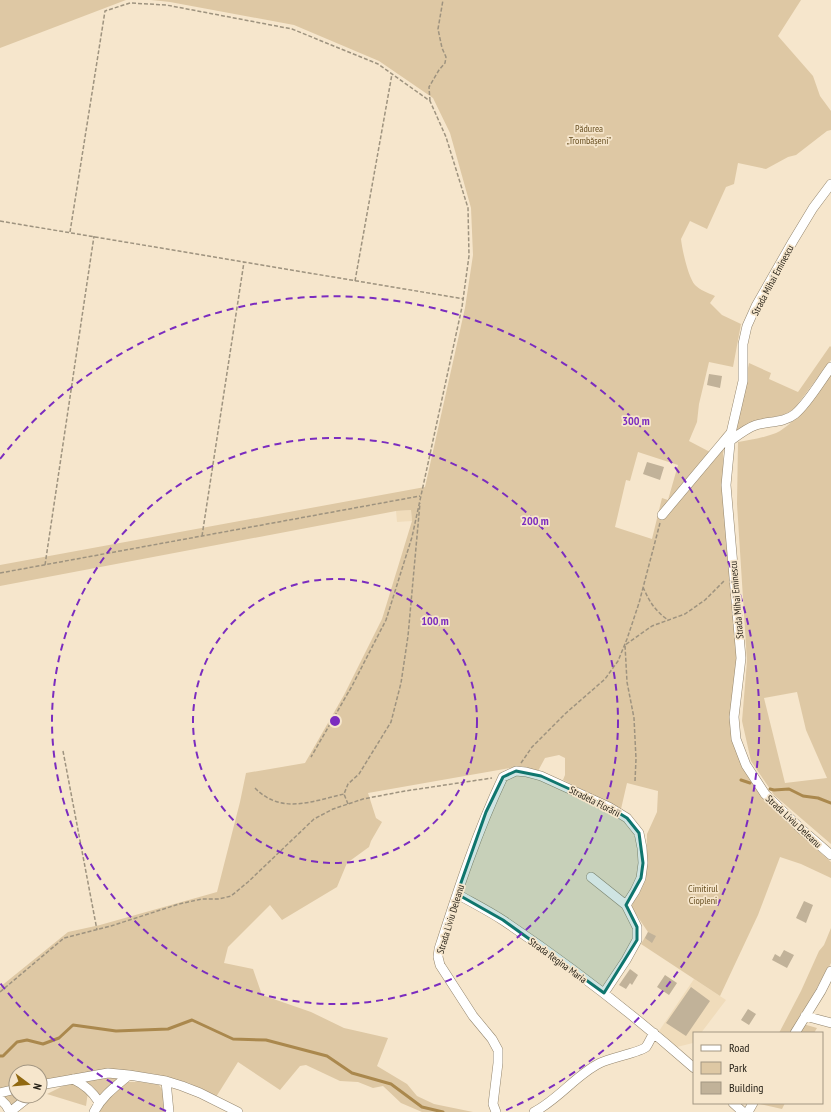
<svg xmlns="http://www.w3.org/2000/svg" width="831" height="1112" viewBox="0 0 831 1112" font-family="'PT Sans Narrow',sans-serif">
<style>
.built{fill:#f0dcbb}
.green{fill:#dec8a4;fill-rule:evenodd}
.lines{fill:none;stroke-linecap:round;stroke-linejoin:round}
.stream{stroke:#aa884d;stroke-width:3}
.building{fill:#c1b299}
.minor-casing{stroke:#93856d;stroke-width:10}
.path{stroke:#9e937f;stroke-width:1.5;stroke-dasharray:4 2;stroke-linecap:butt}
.minor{stroke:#fff;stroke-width:9}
.marked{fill:#0f766e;fill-opacity:0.2;stroke:#0f766e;stroke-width:3;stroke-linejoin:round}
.ring{fill:none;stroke:#7b2cbf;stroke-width:2;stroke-dasharray:7 5}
.labels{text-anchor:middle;stroke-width:3.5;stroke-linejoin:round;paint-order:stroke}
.park-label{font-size:10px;fill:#674f21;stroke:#f6e6cc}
.street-label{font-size:10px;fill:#231e14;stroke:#f6e6cc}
.centre{fill:#7b2cbf;stroke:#f6e6cc;stroke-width:2}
.ring-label{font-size:12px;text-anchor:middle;font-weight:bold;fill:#7b2cbf;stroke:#f6e6cc;stroke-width:3.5;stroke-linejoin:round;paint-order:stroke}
</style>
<rect width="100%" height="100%" fill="#f6e6cc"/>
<path class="built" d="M411,510L412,521L397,522L396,511Z
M694,979L726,1000L701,1033H694L693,1043L677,1047L659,1031Z"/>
<path class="green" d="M0,0H126L0,48Z
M151,0H801L778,36L813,76L820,96L831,111V130L827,131L796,155L788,157L766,169L738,163L734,184L726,187L707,229L690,221L681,239C682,249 688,277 695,285C700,290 708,293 715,296L710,303L722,315L741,324L733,367L709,362L699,404L697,422L689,441L710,452L723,434L727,430L723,454L724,497L737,655L731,722L733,744L743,768L800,834L831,862V878L801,864L780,857L758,915L720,996L641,944L648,932L631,907L646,878L647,834L657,812L658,791L627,783L621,809L563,780L565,775V758L559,755L545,758L538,771L522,766L368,793L376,818L382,822L371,841L369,847L347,863L337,887L282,920L270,905L228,947L224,963L253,969L262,995L311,1012L344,1028L388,1038L377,1066L407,1084L417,1096L434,1104L473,1112H422L401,1103L383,1086L373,1088L358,1082L340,1081L306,1065L300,1066L280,1090L238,1062L216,1097L189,1083L155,1074L131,1071L40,1082V1072H16V1086L0,1090V987L68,932L100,925L217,892L240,802L246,773L305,763L344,695L382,619L412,521L411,510L396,511L0,586V565L425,487L465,308L473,255L471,208L450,133L433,98L379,61L294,25L170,2ZM638,452L678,465L668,500L662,498L652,539L615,527L626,480L630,481Z
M830,346L831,347V360L794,409L786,414L755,421L735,432L749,363L771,373L769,379L798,392Z
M831,373V844L774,795L751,761L742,721L747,661L737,504L738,442C750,440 769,437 780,431C802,417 816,394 831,373ZM797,692L806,730L827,778L785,783L764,698Z
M831,928V963L791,1033H779L801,991L819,951L824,945Z
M803,1024L817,1028L814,1033H799Z
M107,1076L121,1077L100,1095L93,1087L84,1080Z
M127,1082H140L159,1085L164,1092L165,1112H99L116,1089Z
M74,1084L88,1092L86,1106L47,1094L63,1086Z
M16,1093V1096H25L12,1107L1,1096Z
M760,1103H785L782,1109L760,1104Z"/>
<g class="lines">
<path class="stream" d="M741,780L750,783
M770,789L774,790L789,789L803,796L818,798L831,803
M0,1056H3L17,1042L27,1040L43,1044L59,1038L73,1025L116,1031L168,1029L192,1020L233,1039L266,1040L327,1056L352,1073L391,1084L422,1107L443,1112"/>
</g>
<path class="building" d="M709,374L722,376L720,388L707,385Z
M647,462L664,467L660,480L643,474Z
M804,901L813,905L806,923L796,918Z
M648,932L656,936L652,943L645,938Z
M784,950L794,955L787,968L772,960L775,954L780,957Z
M630,969L638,975L632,985L630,983L626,989L619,985Z
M665,975L677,983L669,995L657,987Z
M691,987L710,1001L686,1036L666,1023Z
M748,1009L756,1014L749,1025L741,1020Z"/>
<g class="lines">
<g class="minor-casing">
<path id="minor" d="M831,184L813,208L793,241L756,306L747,326L743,344V381L731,433L726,485L741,658L734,717L736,739L746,765L765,794L800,828L831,855
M730,441C738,435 747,428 756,425C769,421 784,423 795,414C808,403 820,382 831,367
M662,515L730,434
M591,877L626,905L637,927V940L626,960L604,993
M457,894C473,903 489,911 504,921C571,966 634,1015 694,1068
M805,1016L831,1023
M795,1033L821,991L831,971
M73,1079C85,1085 92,1091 99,1102
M166,1081L169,1112
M40,1085L108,1073L129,1075L166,1081L182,1086L200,1093L238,1112
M0,1093L16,1089
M0,1099L6,1105L10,1112
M733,1103L743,1112
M10,1112L30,1096
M94,1112C102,1096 116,1086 129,1075
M496,1112L493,1104L498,1063V1050L492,1039L473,1016L440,965L438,957L439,949C458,890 477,832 503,777L516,771L526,772L541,776L609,807L627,818L639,833L642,848L643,863L641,878L635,891L626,905
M534,1112C559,1099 577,1074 600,1063C610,1058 641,1052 646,1047C649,1043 651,1037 654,1033
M748,1112L753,1103"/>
</g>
<path class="path" d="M430,101L429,87L439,70L445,63L446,57L442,48L438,29L443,0
M0,221L464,299
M70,232L105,11L130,3L166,5L292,29L378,64L430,101L446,137L468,208L469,256L462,307L412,537L386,620L352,686L311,757
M355,281L392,74
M202,536L244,262
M45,565L94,236
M0,573L420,496
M643,587C649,601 655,611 668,620
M63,751L97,930
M521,763L532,747L566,713L605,679L618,661L627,639L639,603L660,523
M635,781L636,759L634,718L627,682L625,645L652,626L685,614L705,600L725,580
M255,788C281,815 313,801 344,794
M348,804L344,794L348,784L359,774L391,722L401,683L408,636L420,503
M0,992L64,938L111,926L179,904L202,899H219L231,896L248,882L314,819L333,809L363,799L405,791L492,778"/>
<use href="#minor" class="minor"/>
</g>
<path class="marked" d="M516,771L541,776L609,807L627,818L639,833L643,863L641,878L626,905L637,927V940L604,993L503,920L457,894L486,812L503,777Z"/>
<g class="ring">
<circle cx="335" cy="721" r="142"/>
<circle cx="335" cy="721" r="283"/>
<path d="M166 1111A425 425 0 0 1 0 983M0 459A425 425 0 1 1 504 1111"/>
</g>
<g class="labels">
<g class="park-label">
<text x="589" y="132">Pădurea<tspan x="589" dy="12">„Trombășeni”</tspan></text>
<text x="703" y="892">Cimitirul<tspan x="703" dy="12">Ciopleni</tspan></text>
</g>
<g class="street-label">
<text transform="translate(772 280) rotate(-62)" y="4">Strada Mihai Eminescu</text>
<text transform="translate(736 600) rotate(-95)" y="4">Strada Mihai Eminescu</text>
<text transform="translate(595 801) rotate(27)" y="4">Stradela Florării</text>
<text transform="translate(794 821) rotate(43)" y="4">Strada Liviu Deleanu</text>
<text transform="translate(450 919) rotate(-73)" y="4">Strada Liviu Deleanu</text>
<text transform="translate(558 960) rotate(36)" y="4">Strada Regina Maria</text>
</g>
</g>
<circle cx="335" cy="721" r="6" class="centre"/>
<g class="ring-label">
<text x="636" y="425">300 m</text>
<text x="535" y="525">200 m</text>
<text x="435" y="625">100 m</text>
</g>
<rect x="693" y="1032" width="130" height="72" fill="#f6e6cc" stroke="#a29682"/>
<rect x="701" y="1045" width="20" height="6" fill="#ffffff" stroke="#a29682"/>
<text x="729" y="1052" font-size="12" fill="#231e14">Road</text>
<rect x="701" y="1062" width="20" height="12" fill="#dec8a4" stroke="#a29682"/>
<text x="729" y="1072" font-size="12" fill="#231e14">Park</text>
<rect x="701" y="1082" width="20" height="12" fill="#c1b299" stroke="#a29682"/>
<text x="729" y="1092" font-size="12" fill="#231e14">Building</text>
<g transform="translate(28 1084) rotate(106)"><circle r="19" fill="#f6e6cc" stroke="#a29682"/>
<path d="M0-3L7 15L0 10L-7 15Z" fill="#916911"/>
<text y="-6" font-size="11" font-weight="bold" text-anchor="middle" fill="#231e14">N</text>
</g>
</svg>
